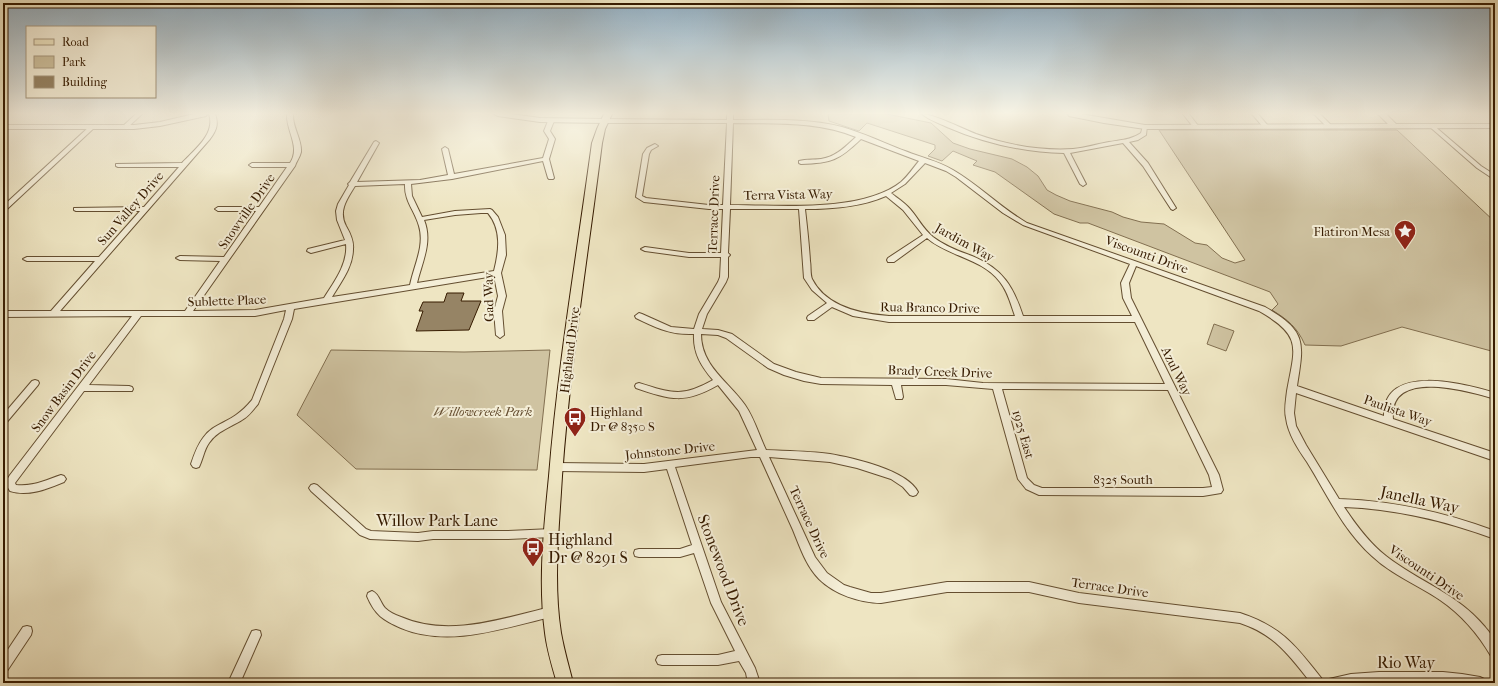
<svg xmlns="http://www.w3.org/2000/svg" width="1498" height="686" viewBox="0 0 1498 686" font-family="'IM FELL French Canon',serif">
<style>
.green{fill:#cfc3a1;stroke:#826f50}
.building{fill:#968465;stroke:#361b00}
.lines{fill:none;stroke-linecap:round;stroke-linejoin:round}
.minor-casing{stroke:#644e30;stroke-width:2}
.tertiary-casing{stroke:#644e30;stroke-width:2}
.primary-casing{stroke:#361b00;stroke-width:2}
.minor{fill:#f4eed7;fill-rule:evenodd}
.tertiary{fill:#f4eed7;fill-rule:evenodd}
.primary{fill:#eee5c2;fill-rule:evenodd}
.labels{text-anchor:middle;stroke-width:4;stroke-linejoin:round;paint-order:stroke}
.street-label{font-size:13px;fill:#361b00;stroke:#f4eed7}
.poi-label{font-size:13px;fill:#361b00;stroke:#f4eed7;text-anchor:end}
.park-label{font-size:13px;font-style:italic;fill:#644d30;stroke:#f4eed7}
.near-street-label{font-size:16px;fill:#361b00;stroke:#f4eed7}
.near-poi-label{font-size:16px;fill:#361b00;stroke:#f4eed7;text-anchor:start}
</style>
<rect width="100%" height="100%" fill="#eee5c2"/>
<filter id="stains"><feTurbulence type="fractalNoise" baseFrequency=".005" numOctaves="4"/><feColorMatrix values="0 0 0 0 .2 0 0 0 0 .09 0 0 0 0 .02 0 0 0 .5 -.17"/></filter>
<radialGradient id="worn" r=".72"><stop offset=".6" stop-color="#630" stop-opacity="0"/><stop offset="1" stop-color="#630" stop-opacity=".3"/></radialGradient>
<path class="green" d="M828,114H887L931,123L953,143L970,149L1012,159L1027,167L1038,176L1047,190L1056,195L1070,201L1112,212L1123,217L1141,222L1164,224L1195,243L1207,245L1222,258L1235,263L1245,260L1159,130H1397L1495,222V352L1402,327L1341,346L1305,345C1297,327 1288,320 1272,310L1278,304L1270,292L1088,223H1080L1054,214L995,172L973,165L977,161L953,151L942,161L928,156L935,149V145L867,123L859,131L829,121Z
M1214,324L1234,331L1226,351L1207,344Z
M331,350L464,352L550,350L537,470L356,469L297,415Z"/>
<path class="building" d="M447,293H464L461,301H481L469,330L416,331L423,311H419L423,302H444Z"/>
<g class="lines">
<g class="minor-casing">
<path id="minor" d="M136,114H142L127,128H123V126Z
M209,114H215C219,124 216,131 210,139L60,311H185L220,261L180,260L176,258L180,256L224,257L256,211H218L215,209L218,207H259L287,167H252L249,165L252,163H290C301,147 286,131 287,114H293C292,127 302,139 301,152C300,157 296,162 295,166L193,311L255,310L324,298C334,282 348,264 346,244L311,253L307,251L308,249L345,240L337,220L336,211L338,204L349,185L348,184L350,182L374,142L376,141L379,143L357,182L420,180L448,175L442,149L445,147L448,149L454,174L543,158L549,139L544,131L548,121L551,119L554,121L550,131L555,139L549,159L554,178L553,179H549L548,178L543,161L452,179L411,184L412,196L422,217L455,211L490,209L492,210L498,217L505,235L506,255L501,273L506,296L502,311L504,335L500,338L496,335L494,311L498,296L494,276L294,309L292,319L258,404C253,410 249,416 242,420C231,427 217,431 209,443C204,450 203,459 199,467L196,468L193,467L191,464C194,455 197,446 203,438C211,426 225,423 236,415C242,411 247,406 252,400L284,319L286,310L255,316H141L89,385L129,386L132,387L133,389L132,391H84L15,483L16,485C33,487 46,480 61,475L64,476L66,479L64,482C47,489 28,497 10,491L5,483L10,475L132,316L3,317V311H51L95,261H27L23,259L27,257H99L140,211H76L74,210V208L144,207L179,167H118L116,166V164L182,163C194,150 216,134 209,114ZM405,184C404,201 415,211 419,226C425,246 414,265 410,285L332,297C341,282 353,267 353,249C354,241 350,233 346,226C338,211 347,199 355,186ZM481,213H488C502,230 499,251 494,271L417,283C422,262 433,242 424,220L455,215Z
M727,114H733V120C769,120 807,118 842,127C863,133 884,143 905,151C920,157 938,161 953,170C979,185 1001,208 1027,223L1265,307C1307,331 1304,342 1297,386L1384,416C1383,362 1465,384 1495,393V399C1468,391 1388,368 1393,419L1495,453V461L1296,393L1294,413L1296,426L1306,445L1339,499C1394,501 1444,512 1495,531V539C1446,521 1397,509 1344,507C1356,525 1369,543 1386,556C1419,582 1457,593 1485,627C1488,631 1494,637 1495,642C1496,646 1495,653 1495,657L1491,656C1478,634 1462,615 1440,600C1418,585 1392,575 1372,556C1343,530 1327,494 1307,462C1298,449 1288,434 1286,418C1284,410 1286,400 1287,391C1295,347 1303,336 1259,311L1136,266L1129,283L1131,298L1219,475L1223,490L1221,493L1203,496L1039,495L1026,489L1018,479L993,389L946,385H901L903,397L902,399H896L892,385L821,384L804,381L784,375L768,368L726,338L718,335L701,334C701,366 728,381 745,405C754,418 759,435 766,450C787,451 809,451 830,454C853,458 907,470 918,492L916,495L913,496L910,495L903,487L891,479L857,468L830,462L769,457L815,557L827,573L844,585L850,587L871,593H881L947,582H1029L1079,593L1240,613C1282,627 1295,645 1322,679L1324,683H1311C1290,656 1274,634 1240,623L1079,603L1029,592H947L881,603C860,603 834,594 819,579C806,566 800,547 793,530C782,506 771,481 760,457H751L675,467L721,602L755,668L760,683H748L746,673L739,661L718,665H662L658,664L656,660L658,656L662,655H718L735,651L711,603L694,553L680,557H639L635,556L634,553L635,550L639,549H680L692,545L667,469L644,472L556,471L553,470L551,467L553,464L556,463L644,464L757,450L739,411L718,385C685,404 671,400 636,388L635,386L636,384L639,383C672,393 681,398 713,380C701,366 693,353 694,334C670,335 657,328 636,318L635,316L639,313L642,314L671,327L694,329L699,314L718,282L720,277L721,257H689L645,251L641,249L645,247L689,253H721L723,209H709L644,202L636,197L643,154L647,148L655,144L658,146L651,150L649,154L642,196L646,198L709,205H723L727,123H605L602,121L605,119L727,120ZM733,123C776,124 816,121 856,137C846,146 836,157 821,159C814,160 806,159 799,161V163L801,164C832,163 839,160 861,139L919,161C913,168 908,176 901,182C862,213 778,205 730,205ZM925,163L946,171L956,177L1003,213L1023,225L1130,264L1121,283L1123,298L1132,316H1023C1013,286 1003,269 972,256C958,251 945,246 933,237C923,229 918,218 910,209C904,202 897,198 891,193L905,184ZM886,196L903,210L923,235L888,258L887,260L888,262H894L927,238C949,257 982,258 1000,282C1008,292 1011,305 1015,316H889C861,314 826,307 812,279C810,274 811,266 810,261C809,244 807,226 805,209C832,209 861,207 886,196ZM730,209H799L804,278L812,290L827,303L808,316L807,318L808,320H814L832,307L853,316L889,322H1135L1165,384L983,383L946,379L821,378L796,372L774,364L732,334L718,330L702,329L707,314L726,282L728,277V257L730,255L728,253ZM1002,389L1168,390L1209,475L1212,487L1203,488H1042L1034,485L1027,478Z
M922,114C934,114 963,129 976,134C1007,145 1041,151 1073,149C1085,148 1097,144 1109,142C1120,140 1131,140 1141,133L1143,126H1147L1146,135L1138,140L1129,142L1148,163L1176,208L1173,210L1171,209L1143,166L1123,143L1070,153L1086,184L1083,186L1080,184L1064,153C1023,152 984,143 947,127C939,123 929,120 922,114Z
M1183,114H1189L1199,127L1198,128H1194Z
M1252,114H1258L1268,126V128H1264Z
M1314,114H1320L1331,125V127H1327Z
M1432,124L1481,166L1495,175V180L1477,168L1430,127L1429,126Z
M92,125L94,126V128L5,211L3,212V206L90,126Z
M35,380L38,381L39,383L38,385L6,423L3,424V415L32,381Z
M314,484L317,485L366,529L371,531L418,533L433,531H508L552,529L555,530L557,533L555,536L552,537L508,539H433L418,541L370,539L360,535L311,491L309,488L311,485Z
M372,591C379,594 380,602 385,608C389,612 395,615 401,617C449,638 503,618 551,607L555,608L556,612L555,616L551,617C503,628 449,648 401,628C383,620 375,615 367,596L368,593Z
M27,626L31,627L32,631L31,635L7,671L3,672V657L23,627Z
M256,630L260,631L261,635L240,683H228L252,631Z
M1379,672H1443L1462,674L1480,677L1484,679L1486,683H1327L1329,679L1351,674Z"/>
</g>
<g class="tertiary-casing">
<path id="tertiary" d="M194,114H207L206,116L160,126L134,129H3V125H134L160,122Z
M494,114H512L540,118L605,119L609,121L605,123L540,122L498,116Z
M1068,114H1081L1145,125L1388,124L1378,114H1386L1396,124H1495V128L1145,129L1104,123L1069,116Z"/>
</g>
<g class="primary-casing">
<path id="primary" d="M604,114H612L605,129L602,143C588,254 570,365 562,476C559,528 553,582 561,633C564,650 569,667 573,683H557C552,666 547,650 545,633C538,581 544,527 549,476C558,364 577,254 592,143L597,129Z"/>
</g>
<use href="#minor" class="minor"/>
<use href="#tertiary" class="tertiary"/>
<use href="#primary" class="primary"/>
</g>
<linearGradient id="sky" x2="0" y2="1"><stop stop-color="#91acbe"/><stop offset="0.54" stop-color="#f7f3e4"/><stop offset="1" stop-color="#f7f3e4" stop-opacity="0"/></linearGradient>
<rect width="1498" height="210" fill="url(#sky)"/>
<defs>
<g id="sight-pin" transform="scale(1.15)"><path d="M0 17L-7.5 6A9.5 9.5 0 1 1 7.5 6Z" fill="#8f2418" stroke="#f4eed7"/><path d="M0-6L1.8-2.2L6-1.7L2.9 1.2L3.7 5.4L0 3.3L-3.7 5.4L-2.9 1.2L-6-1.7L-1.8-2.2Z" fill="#fff"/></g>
<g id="bus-pin" transform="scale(1.15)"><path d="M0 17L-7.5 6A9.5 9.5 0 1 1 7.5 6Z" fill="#8f2418" stroke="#f4eed7"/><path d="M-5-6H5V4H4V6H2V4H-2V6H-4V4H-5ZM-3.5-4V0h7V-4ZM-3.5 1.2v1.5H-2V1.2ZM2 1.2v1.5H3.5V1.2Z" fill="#fff"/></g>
</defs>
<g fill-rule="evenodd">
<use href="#sight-pin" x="1405" y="231"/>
<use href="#bus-pin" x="575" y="418"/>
<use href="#bus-pin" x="533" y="548"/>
</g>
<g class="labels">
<g class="street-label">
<text transform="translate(788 194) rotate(-1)" y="5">Terra Vista Way</text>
<text transform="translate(130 208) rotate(-49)" y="5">Sun Valley Drive</text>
<text transform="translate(246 211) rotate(-55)" y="5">Snowville Drive</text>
<text transform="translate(713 214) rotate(-88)" y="5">Terrace Drive</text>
<text transform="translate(965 242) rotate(29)" y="5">Jardim Way</text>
<text transform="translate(1147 254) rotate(20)" y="5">Viscounti Drive</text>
<text transform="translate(488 297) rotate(-91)" y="5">Gad Way</text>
<text transform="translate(227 300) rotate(-2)" y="5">Sublette Place</text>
<text transform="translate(930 307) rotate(1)" y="5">Rua Branco Drive</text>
<text transform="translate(569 350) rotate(-83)" y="5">Highland Drive</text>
<text transform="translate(940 371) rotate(2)" y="5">Brady Creek Drive</text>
<text transform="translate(1177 371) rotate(64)" y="5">Azul Way</text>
<text transform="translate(63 391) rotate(-53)" y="5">Snow Basin Drive</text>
<text transform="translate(1398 410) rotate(19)" y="5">Paulista Way</text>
<text transform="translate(1024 434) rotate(74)" y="5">1925 East</text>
<text transform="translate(670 450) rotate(-6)" y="5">Johnstone Drive</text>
<text x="1123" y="484">8325 South</text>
<text transform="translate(810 522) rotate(65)" y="5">Terrace Drive</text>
<text transform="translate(1427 572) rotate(34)" y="5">Viscounti Drive</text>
<text transform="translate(1110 587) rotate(8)" y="5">Terrace Drive</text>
</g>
<g class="poi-label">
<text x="1390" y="236">Flatiron Mesa</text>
<text x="590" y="416" text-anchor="start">Highland<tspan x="590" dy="15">Dr @ 8350 S</tspan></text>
</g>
<g class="park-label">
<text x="483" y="416">Willowcreek Park</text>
</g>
<g class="near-street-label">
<text transform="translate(1420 499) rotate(12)" y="6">Janella Way</text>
<text x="437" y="526">Willow Park Lane</text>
<text transform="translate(724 570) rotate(69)" y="6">Stonewood Drive</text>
<text x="1406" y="668">Rio Way</text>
</g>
<g class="near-poi-label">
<text x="548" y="545">Highland<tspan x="548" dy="18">Dr @ 8291 S</tspan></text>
</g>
</g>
<rect width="1498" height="686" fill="none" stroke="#eee5c2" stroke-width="16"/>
<rect x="4" y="4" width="1490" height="678" fill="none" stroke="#361b00" stroke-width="2"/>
<rect x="8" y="8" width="1482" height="670" fill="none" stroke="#361b00"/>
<rect x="26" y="26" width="130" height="72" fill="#f4eed7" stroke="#a89a81"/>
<rect x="34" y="39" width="20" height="6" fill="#eee5c2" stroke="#a89a81"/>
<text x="62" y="46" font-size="12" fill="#361b00">Road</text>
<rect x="34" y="56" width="20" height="12" fill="#cfc3a1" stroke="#a89a81"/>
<text x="62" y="66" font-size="12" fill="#361b00">Park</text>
<rect x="34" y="76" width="20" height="12" fill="#968465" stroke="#a89a81"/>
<text x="62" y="86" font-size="12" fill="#361b00">Building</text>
<rect width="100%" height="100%" filter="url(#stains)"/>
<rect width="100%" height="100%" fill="url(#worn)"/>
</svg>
